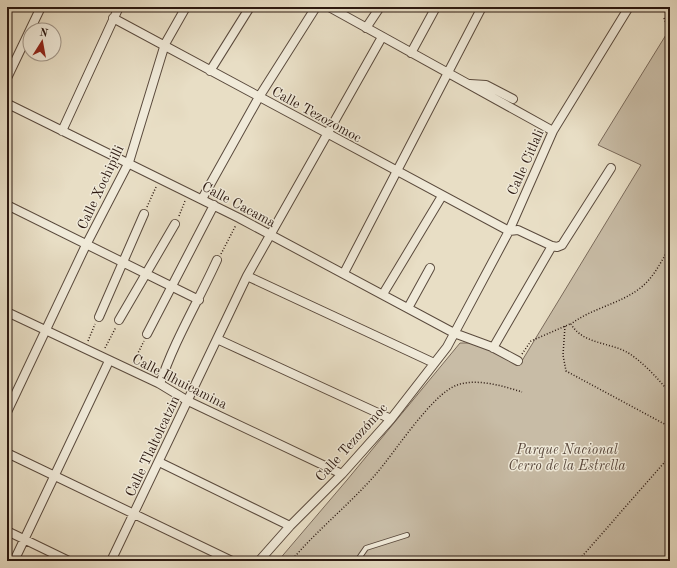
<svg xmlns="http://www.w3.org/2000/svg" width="677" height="568" viewBox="0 0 677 568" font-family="'Old Standard TT',serif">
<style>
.green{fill:#c8bca6;stroke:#7a6a5b}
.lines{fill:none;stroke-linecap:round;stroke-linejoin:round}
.service-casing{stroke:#5a4a3d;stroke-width:6}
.minor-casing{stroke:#5a4a3d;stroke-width:10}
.path{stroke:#2b1810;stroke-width:1.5;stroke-dasharray:1 2;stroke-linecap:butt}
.service{stroke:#f0ead9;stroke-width:4}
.minor{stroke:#f0ead9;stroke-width:8}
.labels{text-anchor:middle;stroke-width:3;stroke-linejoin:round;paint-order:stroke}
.street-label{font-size:14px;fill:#2b1810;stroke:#f0ead9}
.park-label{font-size:14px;font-style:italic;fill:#5a493d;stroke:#f0ead9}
</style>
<rect width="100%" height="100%" fill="#e8dec5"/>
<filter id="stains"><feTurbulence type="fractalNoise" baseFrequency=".005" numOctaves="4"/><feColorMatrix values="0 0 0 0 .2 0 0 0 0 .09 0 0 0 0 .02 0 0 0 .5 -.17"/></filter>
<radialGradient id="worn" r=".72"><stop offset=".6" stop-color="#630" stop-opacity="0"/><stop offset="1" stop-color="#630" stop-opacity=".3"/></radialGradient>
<path class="green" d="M669,30L670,561H278L347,480L460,343H476L520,364L641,165L598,145Z"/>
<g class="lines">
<g class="service-casing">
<path id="service" d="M357,561L366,548L407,535"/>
</g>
<g class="minor-casing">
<path id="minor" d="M329,7L553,131
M668,7L670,12
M113,18L509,231L518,230L552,246L557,247L562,245L611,168
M366,28L380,7
M411,53L436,7
M210,71L250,7
M7,78L41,7
M470,84L486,85L513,99
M8,104L239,218L454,333L492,347L518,361
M62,131L119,7
M202,199L259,97L316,7
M7,205L199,300
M344,273L482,7
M247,276L434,363
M383,294L442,196
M408,308L430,268
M7,312L160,384L188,401L342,474
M99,317L144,214
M119,320L175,224
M147,334L214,205
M217,339L391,419
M493,348L552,246
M160,384C174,341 198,302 217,260
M7,412L86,245L129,162L165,44L186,7
M7,453L232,561
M159,462L290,526
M7,531L69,561
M14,561L109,361
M111,561L247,276L382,37
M259,561L290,526L342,474L391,419L447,347L509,231L553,131L629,7"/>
</g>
<path class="path" d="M664,18L670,34
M147,207L156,187
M179,216L185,201
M670,247C663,258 656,273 646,283C626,303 593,307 571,324C583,345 612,342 630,354C646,365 658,379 670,393
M221,254L236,225
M565,326L563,355L566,371L670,427
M88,341L95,324
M105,348L116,327
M522,354L531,341L570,324
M133,363L144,341
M291,561C317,530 349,505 376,474C395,452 432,394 457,385C477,378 503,386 522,392
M578,561L670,456"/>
<use href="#service" class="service"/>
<use href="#minor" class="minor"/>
</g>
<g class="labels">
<g class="street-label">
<text transform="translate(317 114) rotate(29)" y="5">Calle Tezozomoc</text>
<text transform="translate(525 162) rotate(-66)" y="5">Calle Citlali</text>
<text transform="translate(100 187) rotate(-65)" y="5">Calle Xochipilli</text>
<text transform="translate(239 204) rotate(28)" y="5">Calle Cacama</text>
<text transform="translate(180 381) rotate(27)" y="5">Calle Ilhuicamina</text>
<text transform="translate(351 442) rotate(-48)" y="5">Calle Tezozómoc</text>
<text transform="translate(152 446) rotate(-65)" y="5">Calle Tlaltolcatzin</text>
</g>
<g class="park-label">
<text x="567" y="454">Parque Nacional<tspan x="567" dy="16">Cerro de la Estrella</tspan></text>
</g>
</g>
<rect width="677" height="568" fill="none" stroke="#e8dec5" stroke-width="24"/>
<rect x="8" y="8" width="661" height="552" fill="none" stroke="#2b1810" stroke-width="2"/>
<rect x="12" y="12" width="653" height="544" fill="none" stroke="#2b1810"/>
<g transform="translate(42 42) rotate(11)"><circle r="19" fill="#f0ead9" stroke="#a19689"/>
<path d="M0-3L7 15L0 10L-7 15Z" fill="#8f2418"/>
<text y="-6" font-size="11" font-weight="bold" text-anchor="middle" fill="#2b1810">N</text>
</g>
<rect width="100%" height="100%" filter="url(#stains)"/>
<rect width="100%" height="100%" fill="url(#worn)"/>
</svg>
